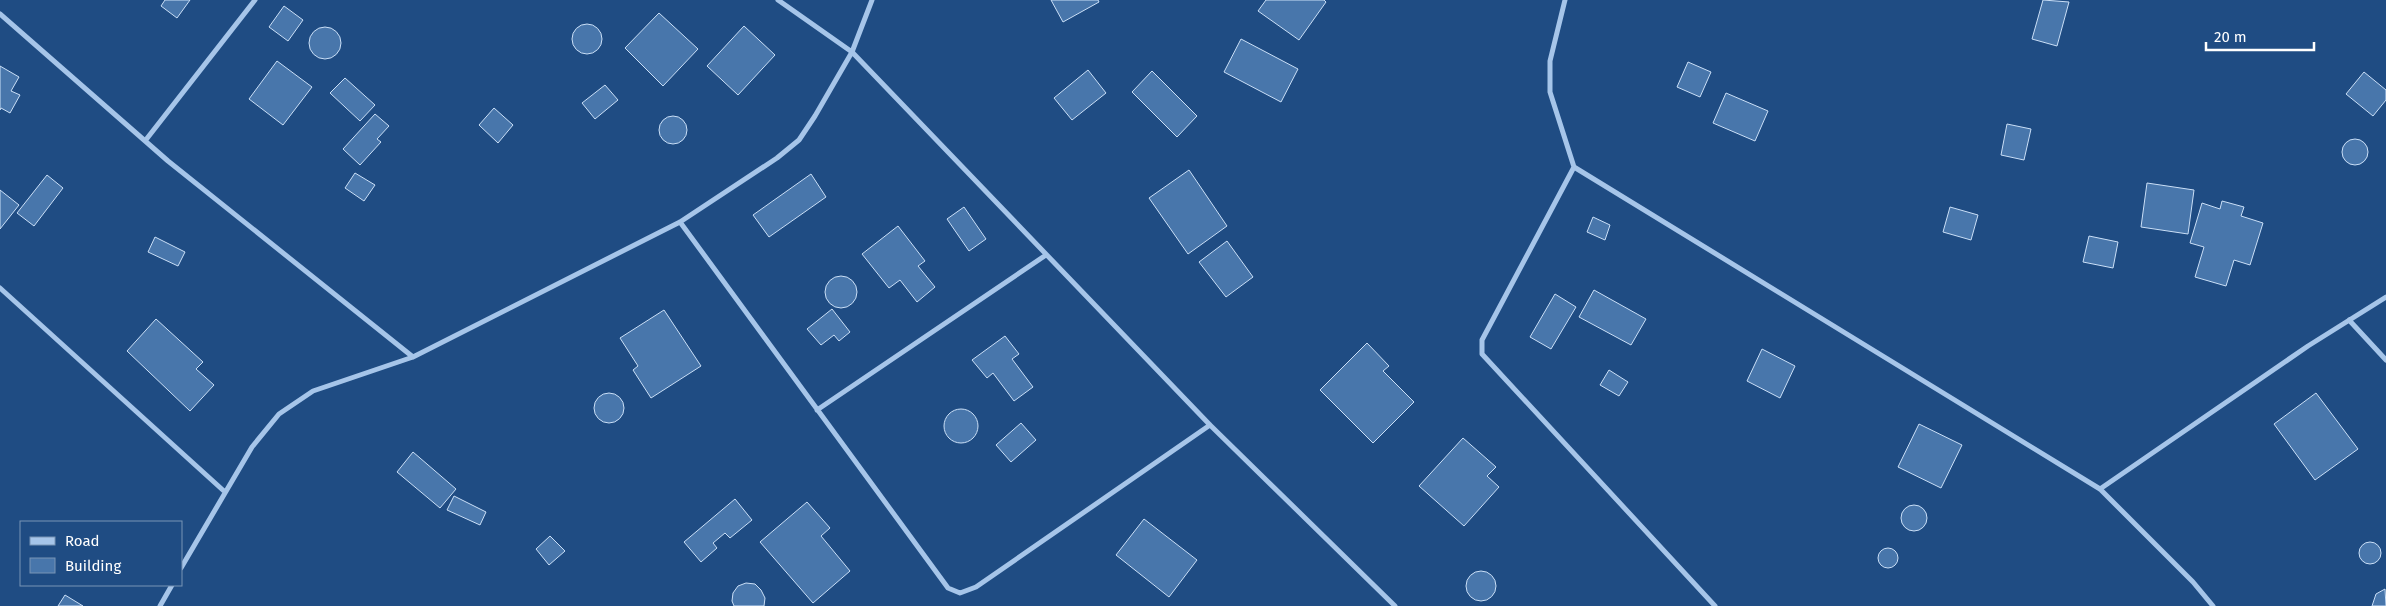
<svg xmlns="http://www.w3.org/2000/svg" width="2386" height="606" viewBox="0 0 2386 606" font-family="'Fira Sans',sans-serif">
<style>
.building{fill:#4876ab;stroke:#cadff7}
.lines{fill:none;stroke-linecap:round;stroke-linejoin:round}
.street{stroke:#a6c5e9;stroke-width:5}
</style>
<rect width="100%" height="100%" fill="#1f4c83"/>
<path class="building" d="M165,0H190L177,18L161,6Z
M1051,0H1098L1099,2L1063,22Z
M1266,0H1324L1326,2L1299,40L1258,11Z
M2043,0L2069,2L2057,46L2032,39Z
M284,6L303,20L288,41L269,27Z
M659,13L698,49L663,86L625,48Z
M572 39a15 15 0 1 1 30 0a15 15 0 1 1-30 0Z
M744,26L775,55L738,95L707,66Z
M309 43a16 16 0 1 1 32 0a16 16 0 1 1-32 0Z
M1241,39L1298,69L1281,102L1224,72Z
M277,61L312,87L283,125L249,99Z
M1688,62L1711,72L1700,97L1677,87Z
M0,66L19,77L11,91L20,95L10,113L1,108L0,110Z
M1088,70L1106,93L1072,120L1054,98Z
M1152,71L1197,116L1177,137L1132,92Z
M2364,72L2386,90V100L2373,116L2346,94Z
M345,78L375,105L360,121L330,93Z
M605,85L618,100L595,119L582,103Z
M1726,93L1768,111L1755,141L1713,123Z
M494,108L513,125L498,143L479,125Z
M375,114L389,126L377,139L381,142L360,165L343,149Z
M659 130a14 14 0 1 1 28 0a14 14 0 1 1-28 0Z
M2007,124L2031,129L2024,160L2001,155Z
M2342 152a13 13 0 1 1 26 0a13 13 0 1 1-26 0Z
M1189,170L1227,226L1188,254L1149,198Z
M355,173L375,185L364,201L345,188Z
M811,174L826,197L769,237L753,215Z
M47,175L63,188L34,226L17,213Z
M2147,183L2194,190L2188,234L2141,227Z
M0,190L19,205L0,229Z
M2222,201L2244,207L2241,216L2263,223L2250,265L2234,260L2226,286L2195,277L2204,247L2190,243L2202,203L2220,209Z
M964,207L986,239L969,251L947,219Z
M1950,207L1978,215L1971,240L1943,232Z
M1593,217L1610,225L1605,240L1587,232Z
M898,226L925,261L918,266L935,287L917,302L900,280L889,288L862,254Z
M2089,236L2118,242L2113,268L2083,262Z
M155,237L185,252L178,266L148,252Z
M1227,241L1253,277L1226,297L1199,262Z
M825 292a16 16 0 1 1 32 0a16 16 0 1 1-32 0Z
M1594,290L1646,319L1631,345L1579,317Z
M1555,294L1576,307L1551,349L1530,337Z
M832,309L850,332L839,341L834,335L821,345L807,329Z
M664,310L701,366L651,398L633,370L638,366L620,338Z
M156,319L203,362L196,369L214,385L190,411L127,351Z
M1005,336L1019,354L1012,359L1033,387L1014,401L993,373L987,378L972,360Z
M1367,343L1389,366L1383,371L1414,402L1373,443L1320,390Z
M1762,349L1795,366L1780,398L1747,381Z
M1609,370L1628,382L1619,396L1600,385Z
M594 408a15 15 0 1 1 30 0a15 15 0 1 1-30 0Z
M2316,393L2358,449L2315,480L2274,424Z
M944 426a17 17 0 1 1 34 0a17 17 0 1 1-34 0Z
M1021,423L1036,440L1011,462L996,445Z
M1919,424L1962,445L1941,488L1898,467Z
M1463,438L1496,467L1487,476L1499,487L1464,526L1419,486Z
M413,452L456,489L440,508L397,472Z
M454,496L486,512L480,525L447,510Z
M735,499L752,520L730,538L725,533L713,543L717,548L701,562L684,542Z
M807,502L830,528L821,536L850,571L813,603L760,542Z
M1901 518a13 13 0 1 1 26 0a13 13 0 1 1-26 0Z
M1144,519L1197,560L1169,597L1116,555Z
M550,536L565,551L549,565L536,549Z
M2359 553a11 11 0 1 1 22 0a11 11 0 1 1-22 0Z
M1878 558a10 10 0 1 1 20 0a10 10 0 1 1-20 0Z
M1466 586a15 15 0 1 1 30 0a15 15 0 1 1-30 0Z
M746,583L755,584L761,590L765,598L764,606H734L732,601L733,593L738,586Z
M2385,589L2386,606H2372L2376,594Z
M65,595L83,606H58Z"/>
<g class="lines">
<path class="street" d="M778,0L852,52L1210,425L1395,606
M1565,0L1550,61V92L1574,167L1482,340V354L1715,606
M0,14L168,161L413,357
M145,141L255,0
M1574,167L2100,489L2193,582L2213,606
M680,222L948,588L960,593L976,587L1210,425
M0,288L225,492
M2349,320L2386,360
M817,410L1046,255
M2100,489L2308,346L2386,297
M181,568L252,447L279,414L313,391L413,357L680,222L777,158L799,140L815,116L852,52L872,0
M160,606L172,585"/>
</g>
<rect x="20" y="521" width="162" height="65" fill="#1f4c83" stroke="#7994b5"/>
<rect x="30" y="537" width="25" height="8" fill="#a6c5e9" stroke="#7994b5"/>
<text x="65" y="546" font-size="15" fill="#ffffff">Road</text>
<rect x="30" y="558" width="25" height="15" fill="#4876ab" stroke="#7994b5"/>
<text x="65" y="571" font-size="15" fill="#ffffff">Building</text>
<path d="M2206 42v8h108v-8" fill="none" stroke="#ffffff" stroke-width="2.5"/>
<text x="2214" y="42" font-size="15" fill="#ffffff" stroke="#1f4c83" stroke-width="4" paint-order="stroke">20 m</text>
</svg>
